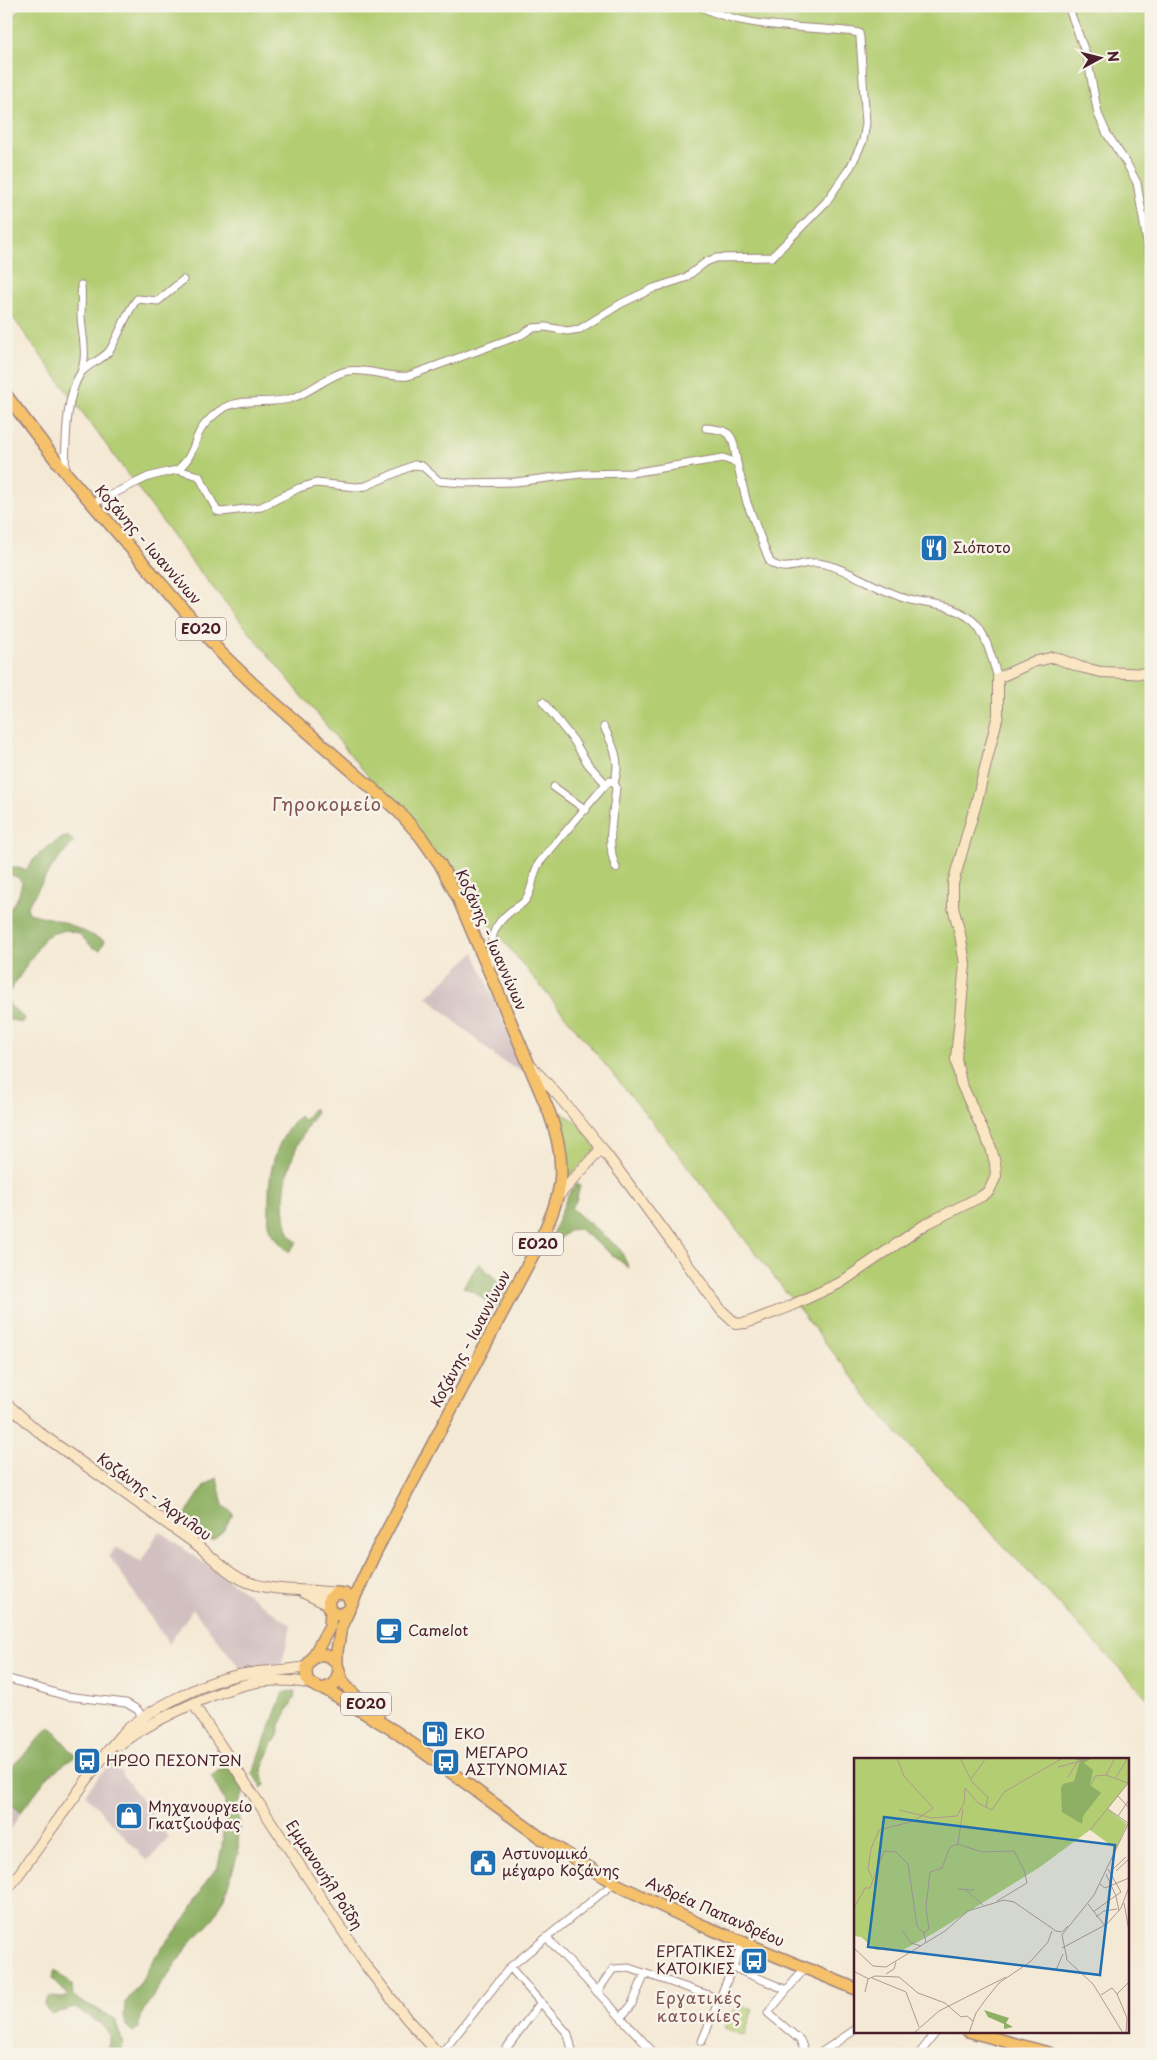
<svg xmlns="http://www.w3.org/2000/svg" width="1157" height="2060" viewBox="0 0 1157 2060" font-family="'Playpen Sans',sans-serif">
<style>
.industrial{fill:#d2bfc0}
.green{fill:#b3cd72;stroke:#7e764e}
.forest{fill:#8eb064;stroke:#6c6848}
.lines{fill:none;stroke-linecap:round;stroke-linejoin:round}
.street-casing{stroke:#9f8480;stroke-width:9}
.secondary-casing{stroke:#9f8480;stroke-width:12}
.primary-casing{stroke:#9f8480;stroke-width:14}
.street{stroke:#fff;stroke-width:7}
.secondary{stroke:#fbe6c4;stroke-width:10}
.primary{stroke:#f5c16b;stroke-width:11}
.labels{text-anchor:middle;stroke-width:5;stroke-linejoin:round;paint-order:stroke}
.shield{fill:#f7f3e8;stroke:#7e5f64;stroke-width:1}
.shield-label{font-size:14px;font-weight:bold;fill:#4a1f2b}
.street-label{font-size:15px;fill:#4a1f2b;stroke:#f7f3e8}
.poi-label{font-size:15px;fill:#4a1f2b;stroke:#f7f3e8;text-anchor:start}
.neighbourhood-label{font-size:16px;letter-spacing:1px;fill:#815352;stroke:#f7f3e8}
.quarter-label{font-size:18px;letter-spacing:1px;fill:#815352;stroke:#f7f3e8}
.inset-road{fill:none;stroke:#b09890;stroke-width:1}
.view{fill:#1f6fb2;fill-opacity:0.15;stroke:#1f6fb2;stroke-width:2.5}
.inset-edge{fill:none;stroke:#4a1f2b;stroke-width:2.5}
</style>
<rect width="100%" height="100%" fill="#f7f3e8"/>
<filter id="ink" filterUnits="userSpaceOnUse"><feTurbulence type="fractalNoise" baseFrequency=".02" numOctaves="2"/><feDisplacementMap in="SourceGraphic" scale="10" xChannelSelector="R" yChannelSelector="G"/><feConvolveMatrix kernelMatrix="1 2 1 2 8 2 1 2 1" color-interpolation-filters="sRGB"/></filter>
<filter id="wash" filterUnits="userSpaceOnUse"><feTurbulence type="fractalNoise" baseFrequency=".0096" numOctaves="4" result="noise"/><feDisplacementMap in="SourceGraphic" scale="20" xChannelSelector="R" yChannelSelector="G"/><feGaussianBlur stdDeviation="1.12" result="paint"/><feColorMatrix in="noise" values="0 0 0 0 0 0 0 0 0 0 0 0 0 0 0 0 0 1.4 0 .05"/><feComposite in="paint" operator="in"/></filter>
<g filter="url(#wash)">
<rect width="100%" height="100%" fill="#f4e9d4"/>
<path class="industrial" d="M474,952L525,1072L500,1060L427,997Z
M159,1531L291,1625L282,1664L240,1668L193,1609L169,1644L109,1556L116,1547L141,1562Z
M112,1760L169,1838L147,1861L85,1794Z
M6,1800L21,1812L6,1838Z"/>
<path class="green" d="M22,6H1151V1702L889,1424L668,1141L192,562L6,308V27Z
M555,1108L578,1123L597,1148L568,1178L565,1139Z
M741,2005L753,2009L744,2036L724,2028L729,2014Z"/>
<path class="forest" d="M67,836L74,842L51,868L27,907L29,913L61,921L105,941L100,950L92,947L78,933L66,930L54,933L45,937L8,994L9,1004L24,1018L22,1023L12,1020L6,1021V915L19,895L22,882L17,877L6,873V865L26,870C36,854 50,844 67,836Z
M314,1108L316,1113C295,1144 281,1177 285,1215C286,1224 288,1237 297,1242L289,1252C281,1245 271,1235 269,1224C268,1218 269,1211 269,1205C268,1171 275,1141 299,1116L303,1121Z
M576,1184L580,1186L576,1201L571,1208L620,1249L629,1268L579,1229L570,1230L555,1242L550,1240L567,1197Z
M479,1263L507,1290L496,1309L474,1292L463,1287Z
M217,1478L223,1505L233,1514L223,1531L212,1540L182,1520L204,1486Z
M295,1691L294,1698L280,1725L278,1736L273,1743L262,1769L265,1785L261,1788L253,1773L283,1692Z
M50,1727L76,1756L49,1775L21,1812L6,1800V1773Z
M228,1764L244,1791L237,1806L239,1822L238,1854L224,1897L213,1920L191,1942L147,2005L140,2017L139,2028L133,2032L126,2026L124,2016L125,2003L140,1984L155,1957L189,1914L205,1883L218,1866L222,1848L225,1802L211,1776Z
M55,1971L72,1985L73,1996L115,2019L123,2044L121,2054H102L110,2044V2035L100,2023L75,2008L51,2014L44,2005L49,1997L64,1998L68,1995L52,1979Z"/>
</g>
<g filter="url(#ink)">
<g class="lines">
<g class="street-casing">
<path id="street" d="M1068,6L1087,57L1098,114L1107,134L1127,164L1137,183L1151,266
M81,285C82,296 81,306 81,317C82,335 88,355 81,372
M706,428C735,430 732,436 737,463
M178,470C181,466 186,462 188,458C193,451 195,441 199,433C203,425 211,417 219,411C240,396 265,405 289,399C310,394 327,375 347,371C368,368 387,378 408,376L521,335L532,328L546,327L567,331L580,329L622,303L654,288L685,278L706,262L716,258L772,257L826,202L851,166L863,141L866,123L860,38L859,33L854,32C801,25 748,30 699,6
M65,472C66,444 65,398 80,374C88,363 102,361 110,350C120,333 125,315 137,299L158,301L183,280
M92,504L148,477L167,472L178,470L199,476L217,511L222,512L261,507L299,488L316,483L356,487L366,486L414,465L422,466L439,481L463,483L515,482L581,474L631,473L723,458L737,463L747,503L770,562C786,574 800,561 818,563C844,566 879,591 907,599C931,606 955,604 974,622C986,633 993,663 998,678
M543,702L574,741L588,764L606,784
M604,727C613,745 622,763 614,782L616,787C614,814 605,842 616,868
M554,787L586,810
M490,967C491,942 489,928 511,911C516,907 523,905 526,899C534,887 531,877 539,863L606,784L610,781L614,782
M6,1678L66,1696L126,1703L138,1710L142,1718
M547,1938L655,2054
M510,1967L568,2034L573,2054
M732,1967L787,1990
M805,1968L768,2013L800,2040L806,2054
M597,1992L613,1969L629,1968L720,1999
M621,2017L631,2006L645,1974
M702,2041L743,1942
M441,2054L510,1967L614,1883
M502,2054L541,2002
M819,2054L856,2029
M919,2054L937,2031"/>
</g>
<g class="secondary-casing">
<path id="secondary" d="M532,1067C602,1141 660,1228 721,1310L736,1324L746,1323L786,1308L840,1283L926,1224L982,1196L989,1191L996,1176L995,1163L991,1148L961,1083L956,1059L965,964L960,934L953,907V883L977,800L998,715V678L1033,662L1054,657L1080,667L1101,672L1151,674
M559,1195L602,1148
M6,1403L40,1433L200,1547C214,1559 226,1572 243,1580C268,1592 308,1589 336,1593
M304,1593L329,1605
M194,1705L366,1966L407,2019L439,2054
M119,1745C147,1723 213,1692 248,1684C268,1679 289,1680 309,1683
M6,1892L104,1756C109,1749 115,1742 121,1735C147,1710 208,1679 245,1674C265,1670 286,1671 306,1667"/>
</g>
<g class="primary-casing">
<path id="primary" d="M6,395L65,472L221,653L253,684L399,812L421,837L440,864L458,898L549,1112C570,1169 562,1196 536,1249L374,1555L341,1627L337,1651V1663
M348,1611L339,1615C331,1613 327,1607 329,1599L336,1593L345,1594L349,1598L351,1604
M312,1659L330,1626L331,1610
M339,1672L334,1685L322,1689L309,1683C299,1667 317,1646 333,1659C340,1665 338,1673 342,1680C350,1694 367,1705 378,1716
M325,1689L396,1732L541,1838L614,1883L699,1924L856,1989
M968,2031L1052,2054"/>
</g>
<use href="#street" class="street"/>
<use href="#secondary" class="secondary"/>
<use href="#primary" class="primary"/>
</g>
</g>
<defs>
<g id="restaurant-square" transform="scale(1.4375)"><rect x="-9" y="-9" width="18" height="18" rx="4" fill="#1f6fb2" stroke="#f7f3e8"/><path d="M-5-6h1v4h1v-4h1v4h1v-4h1v5L-1.5 .5V6h-2V.5L-5-1ZM5-6V6H3V1.5H1.5Q1.5-4 5-6Z" fill="#fff"/></g>
<g id="cafe-square" transform="scale(1.4375)"><rect x="-9" y="-9" width="18" height="18" rx="4" fill="#1f6fb2" stroke="#f7f3e8"/><path d="M-5.5-4.5H6V0H3Q3 3.5 0 3.5H-2.5Q-5.5 3.5-5.5 0ZM3-3.2v2h1.7v-2ZM-6 4.5H4V6H-6Z" fill="#fff"/></g>
<g id="fuel-square" transform="scale(1.4375)"><rect x="-9" y="-9" width="18" height="18" rx="4" fill="#1f6fb2" stroke="#f7f3e8"/><path d="M-5.5-6h7V0h2V4h1.3V-2.5L3-4.5l.8-.8L6-3V5H2.5V1h-1V6h-7ZM-4.2-4.7v3.2H.2V-4.7Z" fill="#fff"/></g>
<g id="bus-square" transform="scale(1.4375)"><rect x="-9" y="-9" width="18" height="18" rx="4" fill="#1f6fb2" stroke="#f7f3e8"/><path d="M-5-6H5V4H4V6H2V4H-2V6H-4V4H-5ZM-3.5-4V0h7V-4ZM-3.5 1.2v1.5H-2V1.2ZM2 1.2v1.5H3.5V1.2Z" fill="#fff"/></g>
<g id="shop-square" transform="scale(1.4375)"><rect x="-9" y="-9" width="18" height="18" rx="4" fill="#1f6fb2" stroke="#f7f3e8"/><path d="M-5-2.5h2.3a2.7 3.5 0 0 1 5.4 0H5L5.5 6h-11ZM-1.5-2.5h3a1.5 2.3 0 0 0-3 0Z" fill="#fff"/></g>
<g id="civic-square" transform="scale(1.4375)"><rect x="-9" y="-9" width="18" height="18" rx="4" fill="#1f6fb2" stroke="#f7f3e8"/><path d="M-.6-6.5H3V-4.5H.6V-3L4-1V1h2V6H-6V1h2V-1L-.6-3ZM-1.2 2.5V6h2.4V2.5Z" fill="#fff"/></g>
</defs>
<g fill-rule="evenodd">
<use href="#restaurant-square" x="934" y="548"/>
<use href="#cafe-square" x="389" y="1631"/>
<use href="#fuel-square" x="435" y="1734"/>
<use href="#bus-square" x="87" y="1761"/>
<use href="#bus-square" x="446" y="1762"/>
<use href="#shop-square" x="129" y="1816"/>
<use href="#civic-square" x="483" y="1863"/>
<use href="#bus-square" x="754" y="1961"/>
</g>
<g class="labels">
<g class="shield">
<rect x="176" y="617.5" width="50" height="23" rx="4"/>
<rect x="513" y="1232.5" width="50" height="23" rx="4"/>
<rect x="341" y="1692.5" width="50" height="23" rx="4"/>
</g>
<g class="shield-label">
<text x="201" y="634">ΕΟ20</text>
<text x="538" y="1249">ΕΟ20</text>
<text x="366" y="1709">ΕΟ20</text>
</g>
<g class="street-label">
<text transform="translate(148 545) rotate(49)" y="5">Κοζάνης - Ιωαννίνων</text>
<text transform="translate(491 940) rotate(66)" y="5">Κοζάνης - Ιωαννίνων</text>
<text transform="translate(471 1339) rotate(-62)" y="5">Κοζάνης - Ιωαννίνων</text>
<text transform="translate(154 1497) rotate(36)" y="5">Κοζάνης - Άργιλου</text>
<text transform="translate(324 1875) rotate(57)" y="5">Εμμανουήλ Ροΐδη</text>
<text transform="translate(715 1912) rotate(24)" y="5">Ανδρέα Παπανδρέου</text>
</g>
<g class="poi-label">
<text x="953" y="553">Σιόποτο</text>
<text x="408" y="1636">Camelot</text>
<text x="454" y="1739">EKO</text>
<text x="465" y="1758">ΜΕΓΑΡΟ<tspan x="465" dy="17">ΑΣΤΥΝΟΜΙΑΣ</tspan></text>
<text x="106" y="1766">ΗΡΩΟ ΠΕΣΟΝΤΩΝ</text>
<text x="148" y="1812">Μηχανουργείο<tspan x="148" dy="17">Γκατζιούφας</tspan></text>
<text x="502" y="1859">Αστυνομικό<tspan x="502" dy="17">μέγαρο Κοζάνης</tspan></text>
<text x="735" y="1957" text-anchor="end">ΕΡΓΑΤΙΚΕΣ<tspan x="735" dy="17">ΚΑΤΟΙΚΙΕΣ</tspan></text>
</g>
<g class="neighbourhood-label">
<text x="699" y="2004">Εργατικές<tspan x="699" dy="18">κατοικίες</tspan></text>
</g>
<g class="quarter-label">
<text x="327" y="811">Γηροκομείο</text>
</g>
</g>
<g transform="translate(854 1758)">
<rect width="275" height="275" fill="#f4e9d4"/>
<path d="M0,0H275V24L254,51L273,66L262,91L236,72L186,109L80,175L49,192H22L7,179L0,178Z" fill="#b3cd72"/>
<path d="M218,0H238L230,5L239,12L236,27L247,35L229,58L228,66L208,54L207,30L209,26L220,23L226,3ZM130,252L155,260L152,265L159,269L150,271V266L134,259Z" fill="#8eb064"/>
<path class="inset-road" d="M106,0L118,24L134,39L132,49M204,9L239,0M252,17L261,0M214,19L224,3M262,19L274,0M117,21L132,0M237,27L241,18L252,17L274,25M264,38L275,50M109,51L104,86L128,94L160,93L170,112L173,125L143,143M254,51L274,65M45,52L78,60L103,58L110,45L111,30L124,45L138,52L150,34L209,0M264,58L275,42M236,72L275,24M254,111L267,134M257,113L272,99M262,113L275,101M252,116L262,138L265,153M18,119L14,111L17,91L25,72L60,63L79,50L50,18L43,0M246,126L251,130L275,120M104,131L120,132M111,131L129,147M270,145L275,173M234,146L251,168M0,150L11,130H16L30,93L42,94L54,106L63,168L70,175M239,154L267,134M242,159L250,153L263,151M48,172L57,185L67,188M72,185L70,175L75,171L72,149L76,114L88,110L96,89L104,86M0,190L19,208L32,209L91,173L114,153L150,142L160,144L202,173L208,174L214,168M208,190L253,166L267,150L275,129M212,201L239,226L269,275M213,201L208,177L240,137L275,64M202,212L209,196M1,214L15,221M32,216L40,211L42,204M18,220L52,234L65,269M11,234L14,221L21,218L45,219L64,235L91,245L107,259L113,258L119,263M263,236L274,225M247,237L258,230L263,236L273,260L272,275M60,275L85,253L152,219M115,275L122,255L132,241L145,225L176,204L194,184L198,173"/>
<path class="view" d="M30,59L261,87L246,217L14,189Z"/>
<rect width="275" height="275" class="inset-edge"/>
</g>
<rect width="1157" height="2060" fill="none" stroke="#f7f3e8" stroke-width="25"/>
<g transform="translate(1100 58) rotate(83)" stroke="#f7f3e8" stroke-width="4" paint-order="stroke">
<path d="M0-4L9 19L0 12L-9 19Z" fill="#4a1f2b"/>
<text y="-8" font-size="14" font-weight="bold" text-anchor="middle" fill="#4a1f2b">N</text>
</g>
</svg>
